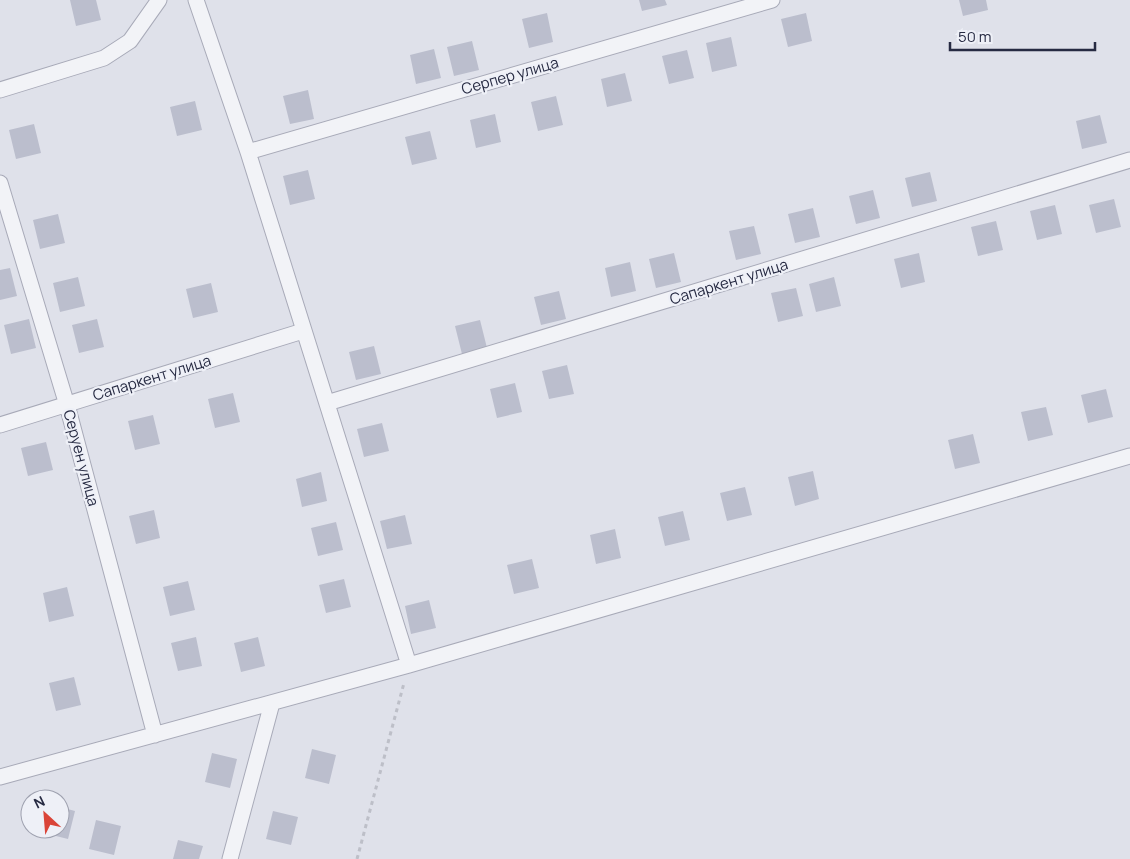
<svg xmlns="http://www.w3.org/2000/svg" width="1130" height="859" viewBox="0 0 1130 859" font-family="Manrope,sans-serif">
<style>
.building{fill:#bbbecd}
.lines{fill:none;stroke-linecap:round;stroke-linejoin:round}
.street-casing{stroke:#a8aab8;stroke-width:17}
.path{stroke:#bdbfc8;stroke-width:3;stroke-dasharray:4 4;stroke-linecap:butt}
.street{stroke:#f2f3f7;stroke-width:15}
.labels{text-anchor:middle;stroke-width:4.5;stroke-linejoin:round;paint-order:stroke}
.street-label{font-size:15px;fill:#262a42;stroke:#eef0f7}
</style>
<rect width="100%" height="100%" fill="#dfe1ea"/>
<path class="building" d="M70,0H96L101,20L76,26Z
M639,0H665L667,5L642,11Z
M959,0H986L988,10L963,16Z
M547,13L553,42L529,48L522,19Z
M806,13L812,41L788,47L781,19Z
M731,37L737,66L712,72L706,43Z
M472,41L479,70L454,76L447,47Z
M434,49L441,78L416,84L410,55Z
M687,50L694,78L669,84L662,56Z
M625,73L632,101L607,107L601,79Z
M308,90L314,119L290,124L283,96Z
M556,96L563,125L538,131L531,102Z
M195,101L202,130L177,136L170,107Z
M495,114L501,142L476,148L470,120Z
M1100,115L1107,143L1082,149L1076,121Z
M34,124L41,153L16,159L9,130Z
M430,131L437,159L412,165L405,137Z
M308,170L315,199L290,205L283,176Z
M930,172L937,201L912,207L905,178Z
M873,190L880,218L856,224L849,196Z
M1114,199L1121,227L1096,233L1089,205Z
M1055,205L1062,234L1037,240L1030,211Z
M813,208L820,237L795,243L788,214Z
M58,214L65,243L40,249L33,220Z
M996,221L1003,250L978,256L971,227Z
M754,226L761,254L736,260L729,231Z
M674,253L681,282L656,288L649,259Z
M919,253L925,282L901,288L894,259Z
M630,262L636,291L611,297L605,268Z
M10,268L17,296L0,300V270Z
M78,277L85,306L60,312L53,283Z
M834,277L841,306L816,312L809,284Z
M211,283L218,312L193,318L186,289Z
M796,288L803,316L778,322L771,293Z
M559,291L566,319L541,325L534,297Z
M29,319L36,348L11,354L4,325Z
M97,319L104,347L79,353L72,325Z
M480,320L487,348L462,354L455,326Z
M374,346L381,374L356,380L349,352Z
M567,365L574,394L549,399L542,371Z
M515,383L522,412L497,418L490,389Z
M1106,389L1113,417L1088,423L1081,395Z
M233,393L240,422L215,428L208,399Z
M1046,407L1053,435L1028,441L1021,412Z
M153,415L160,444L135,450L128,421Z
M382,423L389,451L364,457L357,429Z
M973,434L980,463L955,469L948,440Z
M46,442L53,470L28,476L21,448Z
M813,471L819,499L795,506L788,477Z
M321,472L327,501L302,507L296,479Z
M745,487L752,515L727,521L720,493Z
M154,510L160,538L136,544L129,516Z
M683,511L690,540L665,546L658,517Z
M405,515L412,544L387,549L380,521Z
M336,522L343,550L318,556L311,528Z
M615,529L621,558L596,564L590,535Z
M532,559L539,588L514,594L507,565Z
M344,579L351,607L326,613L319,585Z
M188,581L195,610L170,616L163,587Z
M67,587L74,616L49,622L43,593Z
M429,600L436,628L411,634L405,606Z
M196,637L202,666L178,671L171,643Z
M258,637L265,666L241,672L234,643Z
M74,677L81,705L56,711L49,683Z
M312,749L336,755L329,784L305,778Z
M212,753L237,759L230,788L205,782Z
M60,807L75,811L68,839L44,833L45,829H60Z
M273,811L298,817L291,845L266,839Z
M96,820L121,826L114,855L89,849Z
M178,840L203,846L199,859H173Z"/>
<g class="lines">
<g class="street-casing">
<path id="street" d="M196,0L248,152L409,665
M0,90L104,58L130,41L159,0
M248,152L772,0
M0,183L67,405L155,735
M327,403L1130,160
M0,425L303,331
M0,777L409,665L1130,456
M230,859L272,703"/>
</g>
<path class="path" d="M357,859L404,683"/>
<use href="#street" class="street"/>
</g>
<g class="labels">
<g class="street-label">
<text transform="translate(510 76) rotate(-16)" y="5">Серпер улица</text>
<text transform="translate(729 282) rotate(-17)" y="5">Сапаркент улица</text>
<text transform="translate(152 378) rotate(-17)" y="5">Сапаркент улица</text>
<text transform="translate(81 458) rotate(75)" y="5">Серуен улица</text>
</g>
</g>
<g transform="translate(45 814) rotate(334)"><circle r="24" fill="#eef0f7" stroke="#9ea1af"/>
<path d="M0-4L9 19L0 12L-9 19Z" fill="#da4438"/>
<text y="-8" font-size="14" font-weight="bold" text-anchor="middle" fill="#262a42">N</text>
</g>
<path d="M950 42v8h145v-8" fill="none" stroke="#262a42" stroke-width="2.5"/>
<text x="958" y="42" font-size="15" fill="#262a42" stroke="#eef0f7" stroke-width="4" paint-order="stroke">50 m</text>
</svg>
